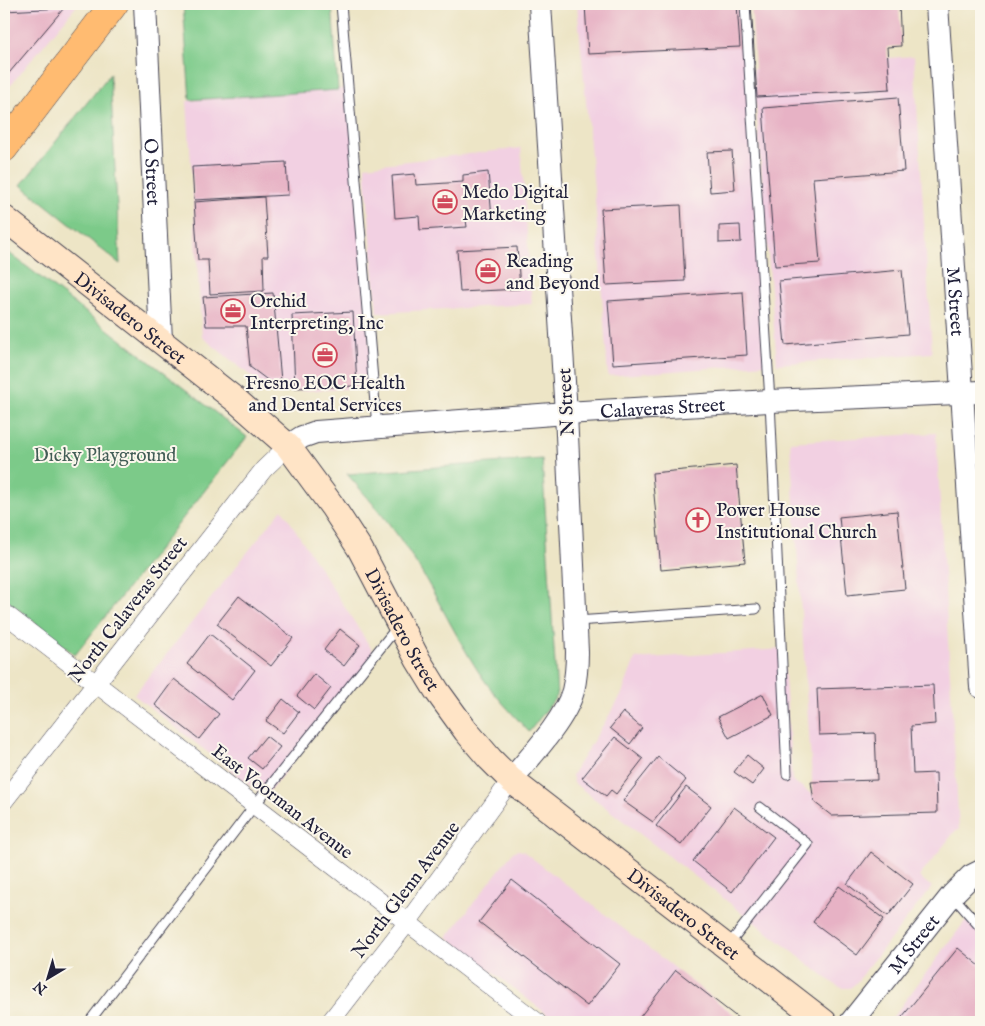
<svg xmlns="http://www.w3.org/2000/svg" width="985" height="1026" viewBox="0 0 985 1026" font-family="'IM FELL English',serif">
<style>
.built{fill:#f2d0e2}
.green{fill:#7cca89;stroke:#4f7662}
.building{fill:#e7b2c5}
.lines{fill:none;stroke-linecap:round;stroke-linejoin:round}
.service-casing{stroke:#403f50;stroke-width:11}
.minor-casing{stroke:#403f50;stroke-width:19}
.tertiary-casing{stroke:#403f50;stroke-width:24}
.secondary-casing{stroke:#403f50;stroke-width:27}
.primary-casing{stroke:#403f50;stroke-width:29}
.service{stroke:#fff;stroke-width:9}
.minor{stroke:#fff;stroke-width:18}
.tertiary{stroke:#fff;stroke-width:22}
.secondary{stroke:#ffe4c6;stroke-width:25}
.primary{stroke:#ffbb71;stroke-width:28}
.labels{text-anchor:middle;stroke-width:4;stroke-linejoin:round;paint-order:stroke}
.street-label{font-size:19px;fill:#22223b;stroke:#fbf7ec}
.poi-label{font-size:19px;fill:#22223b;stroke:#fbf7ec;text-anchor:start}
.park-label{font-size:19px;fill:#425d56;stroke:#fbf7ec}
</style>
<rect width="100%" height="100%" fill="#fbf7ec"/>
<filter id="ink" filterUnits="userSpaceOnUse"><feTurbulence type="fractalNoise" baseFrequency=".02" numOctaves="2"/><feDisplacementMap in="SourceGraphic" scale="10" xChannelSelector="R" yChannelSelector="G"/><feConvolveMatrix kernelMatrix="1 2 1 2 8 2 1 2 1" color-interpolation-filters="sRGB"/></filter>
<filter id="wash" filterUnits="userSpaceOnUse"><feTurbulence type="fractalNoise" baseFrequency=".0096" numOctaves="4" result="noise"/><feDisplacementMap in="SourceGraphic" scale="20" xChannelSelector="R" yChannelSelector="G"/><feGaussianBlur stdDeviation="1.12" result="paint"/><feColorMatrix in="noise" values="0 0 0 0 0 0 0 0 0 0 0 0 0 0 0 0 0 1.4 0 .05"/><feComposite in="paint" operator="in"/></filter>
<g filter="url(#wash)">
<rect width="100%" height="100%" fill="#ede5c6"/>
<path class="built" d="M34,4H78L4,93V6Z
M577,4H743L765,364L608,376L595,200Z
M914,56L932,353L777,364L753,69Z
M350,88L373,388L271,392L202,337L187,101Z
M521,148L532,304L377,313L365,166Z
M936,433L959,830H956L919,877L932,887L855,984L850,988H843L837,986L574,783L572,775L621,696L635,659L783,649L792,780L813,795L790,442Z
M282,509L376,656L265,797L134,695Z
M518,850L523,851L744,1022H557L447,937L514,851Z
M966,920L981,932V1022H889Z"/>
<path class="green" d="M183,4H332L338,90L190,100Z
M110,74L120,264L21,185Z
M4,249L247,437L75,655L4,598Z
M542,459L557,696L529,732C511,712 492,693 478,671C453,632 434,590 409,552C391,524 369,499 347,474Z"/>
<g id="blocks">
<path class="building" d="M585,4H737L740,47L588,54Z
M751,4H899L901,46L887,47L890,89L757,97Z
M64,8L4,79V11Z
M898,97L904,171L813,178L820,263L775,266L763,108Z
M732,151L735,190L710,192L707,152Z
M286,162L288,195L194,200L192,167Z
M488,172L492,218L466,220L467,227L420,230L419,216L395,218L392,176L415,174L416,185L463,182V175Z
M264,197L268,256H263L264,291L210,294L208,260H198L194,202Z
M681,205L685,281L606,285L601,209Z
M740,225L741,242L719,243V226Z
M517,247L520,289L460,292L457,250Z
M902,270L908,334L785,345L779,281Z
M743,292L747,355L613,364L608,301Z
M273,293L281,381L270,382L250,367L246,326H206L203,297Z
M353,312L357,386L295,388L292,315Z
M736,465L745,562L661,570L652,473Z
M897,511L905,589L847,595L839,517Z
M239,596L293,638L271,666L217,624Z
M340,629L360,645L344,666L324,650Z
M210,634L255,670L232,700L187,664Z
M314,674L331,688L314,710L297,696Z
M174,679L219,714L199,739L155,705Z
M933,685L935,724L911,726L913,774L936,773L937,813L832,816L814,802L811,782L877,780L875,733L819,735L817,689Z
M763,694L773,715L729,738L718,717Z
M283,699L299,712L283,733L266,721Z
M623,712L642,728L630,744L610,728Z
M266,736L280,747L262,769L248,758Z
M615,737L643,759L616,794L611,790L606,796L582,778Z
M747,755L764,769L752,785L734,772Z
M658,757L686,780L653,822L623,801Z
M686,787L711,806L681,845L656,826Z
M734,807L774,837L732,892L693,861Z
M871,852L913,884L888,916L847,884Z
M512,880L620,964L587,1006L479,922Z
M839,886L884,919L857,955L813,922Z
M958,948L981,967V1022H898Z
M676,970L743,1022H636Z"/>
</g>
</g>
<g filter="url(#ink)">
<use href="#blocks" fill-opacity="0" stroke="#403f50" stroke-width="1"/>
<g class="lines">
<g class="service-casing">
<path id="service" d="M341,4L377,427
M745,4L770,401L787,774
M576,621L756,609
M952,895L981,928
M727,947L808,844L760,807
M89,1022L254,806L398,626"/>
</g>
<g class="minor-casing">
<path id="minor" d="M4,613L537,1022
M4,801L264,469L288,446
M330,1022L407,923L511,780"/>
</g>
<g class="tertiary-casing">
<g id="tertiary">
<path id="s1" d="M145,4L161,340"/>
<path id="s2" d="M937,4L981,687"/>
<path id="s3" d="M288,446L302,437L316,432L566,413L770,401L981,392"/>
<path d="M511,780C531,756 565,720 573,691C576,678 577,665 577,652L566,413L540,4"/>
<path id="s4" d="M851,1022L952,895L971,876L981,871"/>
</g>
</g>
<g class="secondary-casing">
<g id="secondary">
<path id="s5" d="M4,218L237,401L288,446L332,506L360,549L418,660L437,691L466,731L490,759L511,780L824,1022"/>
</g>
</g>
<g class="primary-casing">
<path id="primary" d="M4,148L114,4"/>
</g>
<use href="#service" class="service"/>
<use href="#minor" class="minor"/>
<use href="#tertiary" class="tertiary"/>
<use href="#secondary" class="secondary"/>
<use href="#primary" class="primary"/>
</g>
</g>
<defs>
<g id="office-ring" transform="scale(1.25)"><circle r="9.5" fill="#fbf7ec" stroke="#d1495b" stroke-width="1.5"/><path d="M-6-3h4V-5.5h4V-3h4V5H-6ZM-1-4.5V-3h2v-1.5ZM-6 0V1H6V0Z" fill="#d1495b"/></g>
<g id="church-ring" transform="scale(1.25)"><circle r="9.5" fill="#fbf7ec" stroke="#d1495b" stroke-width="1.5"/><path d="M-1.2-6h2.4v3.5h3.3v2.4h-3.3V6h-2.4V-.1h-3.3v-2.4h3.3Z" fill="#d1495b"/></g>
</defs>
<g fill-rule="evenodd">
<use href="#office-ring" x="445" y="202"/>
<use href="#office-ring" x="488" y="271"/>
<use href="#office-ring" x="233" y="311"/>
<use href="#office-ring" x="325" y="355"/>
<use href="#church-ring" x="698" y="520"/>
</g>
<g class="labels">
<g class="street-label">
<text dy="7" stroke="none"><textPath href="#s1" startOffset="168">O Street</textPath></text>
<text dy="7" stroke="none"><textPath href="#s2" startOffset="298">M Street</textPath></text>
<text dy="7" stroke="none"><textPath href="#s5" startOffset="161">Divisadero Street</textPath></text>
<text transform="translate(565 402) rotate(-93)" y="7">N Street</text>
<text dy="7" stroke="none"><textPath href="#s3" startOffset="379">Calaveras Street</textPath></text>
<text transform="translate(127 609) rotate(-52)" y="7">North Calaveras Street</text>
<text dy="7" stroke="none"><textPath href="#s5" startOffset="581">Divisadero Street</textPath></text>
<text transform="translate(283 801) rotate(38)" y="7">East Voorman Avenue</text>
<text transform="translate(405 889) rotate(-53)" y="7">North Glenn Avenue</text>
<text dy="7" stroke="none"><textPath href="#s5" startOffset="986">Divisadero Street</textPath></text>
<text dy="7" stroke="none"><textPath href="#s4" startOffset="100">M Street</textPath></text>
</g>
<g class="poi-label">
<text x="462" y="198">Medo Digital<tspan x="462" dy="22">Marketing</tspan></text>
<text x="506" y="267">Reading<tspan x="506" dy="22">and Beyond</tspan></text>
<text x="250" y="307">Orchid<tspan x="250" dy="22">Interpreting, Inc</tspan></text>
<text x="325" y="389" text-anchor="middle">Fresno EOC Health<tspan x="325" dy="22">and Dental Services</tspan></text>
<text x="716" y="516">Power House<tspan x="716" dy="22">Institutional Church</tspan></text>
</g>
<g class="park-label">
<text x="105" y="461">Dicky Playground</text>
</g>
</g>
<rect width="985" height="1026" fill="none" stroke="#fbf7ec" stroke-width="20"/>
<g transform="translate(48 978) rotate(218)" stroke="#fbf7ec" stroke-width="4" paint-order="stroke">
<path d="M0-4L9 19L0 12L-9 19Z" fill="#22223b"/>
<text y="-8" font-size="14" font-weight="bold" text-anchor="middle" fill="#22223b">N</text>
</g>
</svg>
